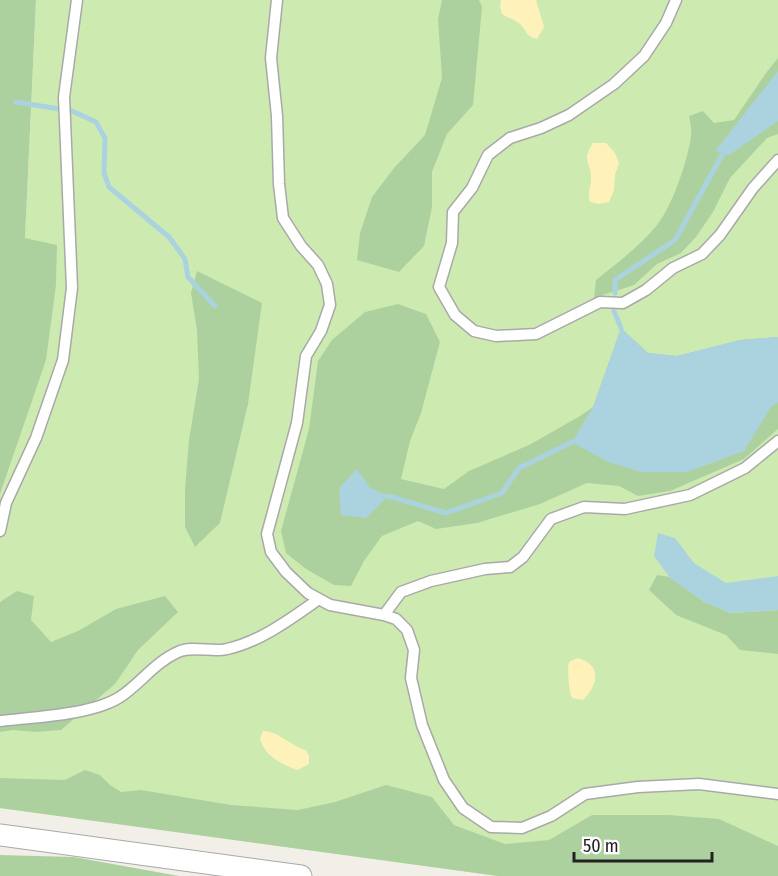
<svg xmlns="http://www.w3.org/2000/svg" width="778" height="876" viewBox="0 0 778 876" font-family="'Fira Sans Condensed',sans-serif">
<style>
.grass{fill:#cdebb0}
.forest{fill:#add19e}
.sand{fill:#fff1ba}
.water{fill:#aad3df}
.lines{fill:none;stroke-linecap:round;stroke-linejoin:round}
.stream{stroke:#aad3df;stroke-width:5}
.service-casing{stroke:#a9a9a9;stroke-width:13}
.minor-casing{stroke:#a9a9a9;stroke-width:23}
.service{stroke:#fff;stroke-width:10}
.minor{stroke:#fff;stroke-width:21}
</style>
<rect width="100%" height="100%" fill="#f2efe9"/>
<path class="grass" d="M36,0H778V876H498L0,808V351L25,238Z"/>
<path class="forest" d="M0,0H36L25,238L57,245L56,285L46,360L0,494Z
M442,0H479L482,7L473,105L447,134L432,172V207L424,246L399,272L357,260L360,233L372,197L394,168L425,135L442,78L438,19Z
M778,58V134L767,138L730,178L713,212L696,237L681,253L657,264L634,285L594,298L596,280C617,263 640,246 657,225C672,207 689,157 691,135C692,129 690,122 689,116L703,111L714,123L734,120L766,73Z
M197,271L262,303L248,404L220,523L195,547L185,527V490L189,440L199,379L197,330L191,293Z
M398,304L426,314L440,342L421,413L410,441L401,479L444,489L469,471L531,444L580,416L593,407L621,328L648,353L677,356L740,340L778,337V429L744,459L670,491L638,496L619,486L587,483L540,504L477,523L436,529L418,521L382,536L364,561L351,586L334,585L306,569L286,553L281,531L309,429L318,361L332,340L365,312Z
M657,575L670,577L703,601L730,613L778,610V654L740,650L726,635L676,615L649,590Z
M17,591L34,596L31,620L51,642L78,631L116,609L165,596L178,612L138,650L115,684L61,730L37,732L13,730L0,732V602Z
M85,770L100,775L110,785L121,792L141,790L231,805L298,810L335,802L386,785L432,797L454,825L505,844L549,840L592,815H668L719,819L778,846V876H498L0,808V778L65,780Z
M0,855L74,857L179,876H0Z"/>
<path class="sand" d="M501,0H536L544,27L537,39C527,37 527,32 521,25C517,20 508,18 502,14L500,6Z
M593,143H606L615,153L619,163L615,175L614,190L609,202L599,204L590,202C587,191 591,189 591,178C591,161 581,161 593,143Z
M577,658C602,664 599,684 583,700L572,698C569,692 567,669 569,662Z
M263,731C279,731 290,746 306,750L309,756V764L297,770C281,764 265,756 260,739Z"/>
<path class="water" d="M778,71V121L729,155H722L716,150Z
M621,328L648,353L677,356L740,340L778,337V402L771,407L744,451L687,472H641L608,462L572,442L593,407Z
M357,469L370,488L388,496L366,518L341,515L339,488Z
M658,533L675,538L694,563L726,583L778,576V610L730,613L703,601L670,578L654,556Z"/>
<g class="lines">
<path class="stream" d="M16,102L72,111L96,122L105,138L104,173L109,187L169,237L185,259L188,277L215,306
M615,293V280L675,240L722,155
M614,311L621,328
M388,496L446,513L502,493L519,468L572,442"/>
<g class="service-casing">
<path id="service" d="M277,0L271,58L277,116L279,184L283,218L301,246L318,265L327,284L330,305L321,331L306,356L297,423L267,534L271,552L286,572L308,593L330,605L384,615L396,619L407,630L414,650L411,678L422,725L444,780L463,808L491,827L522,828L551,816L585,794L638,787L699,784L778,794
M676,0L666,23L644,56L614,84L569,115L541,128L510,138L488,155L472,188L453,212L452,243L439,287L455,315L474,331L496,336L536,334L600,302L623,303L646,290L673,268L702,254L720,235L753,188L778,160
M0,531L6,503L36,438L63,360L72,288L64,97L77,0
M384,615L401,592L431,581L485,569L510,567L523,557L551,519L584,507L625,509L690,495L745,468L778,441
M0,721C34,717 92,715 120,697C140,684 155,662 178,652C193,645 212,653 227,649C260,642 292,618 319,599"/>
</g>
<g class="minor-casing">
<path id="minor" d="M0,835L301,876"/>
</g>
<use href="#service" class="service"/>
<use href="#minor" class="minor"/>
</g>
<path d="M574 852v9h138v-9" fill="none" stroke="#222222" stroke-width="3"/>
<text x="583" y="852" font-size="18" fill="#222222" stroke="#ffffff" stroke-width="4.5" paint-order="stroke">50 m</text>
</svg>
